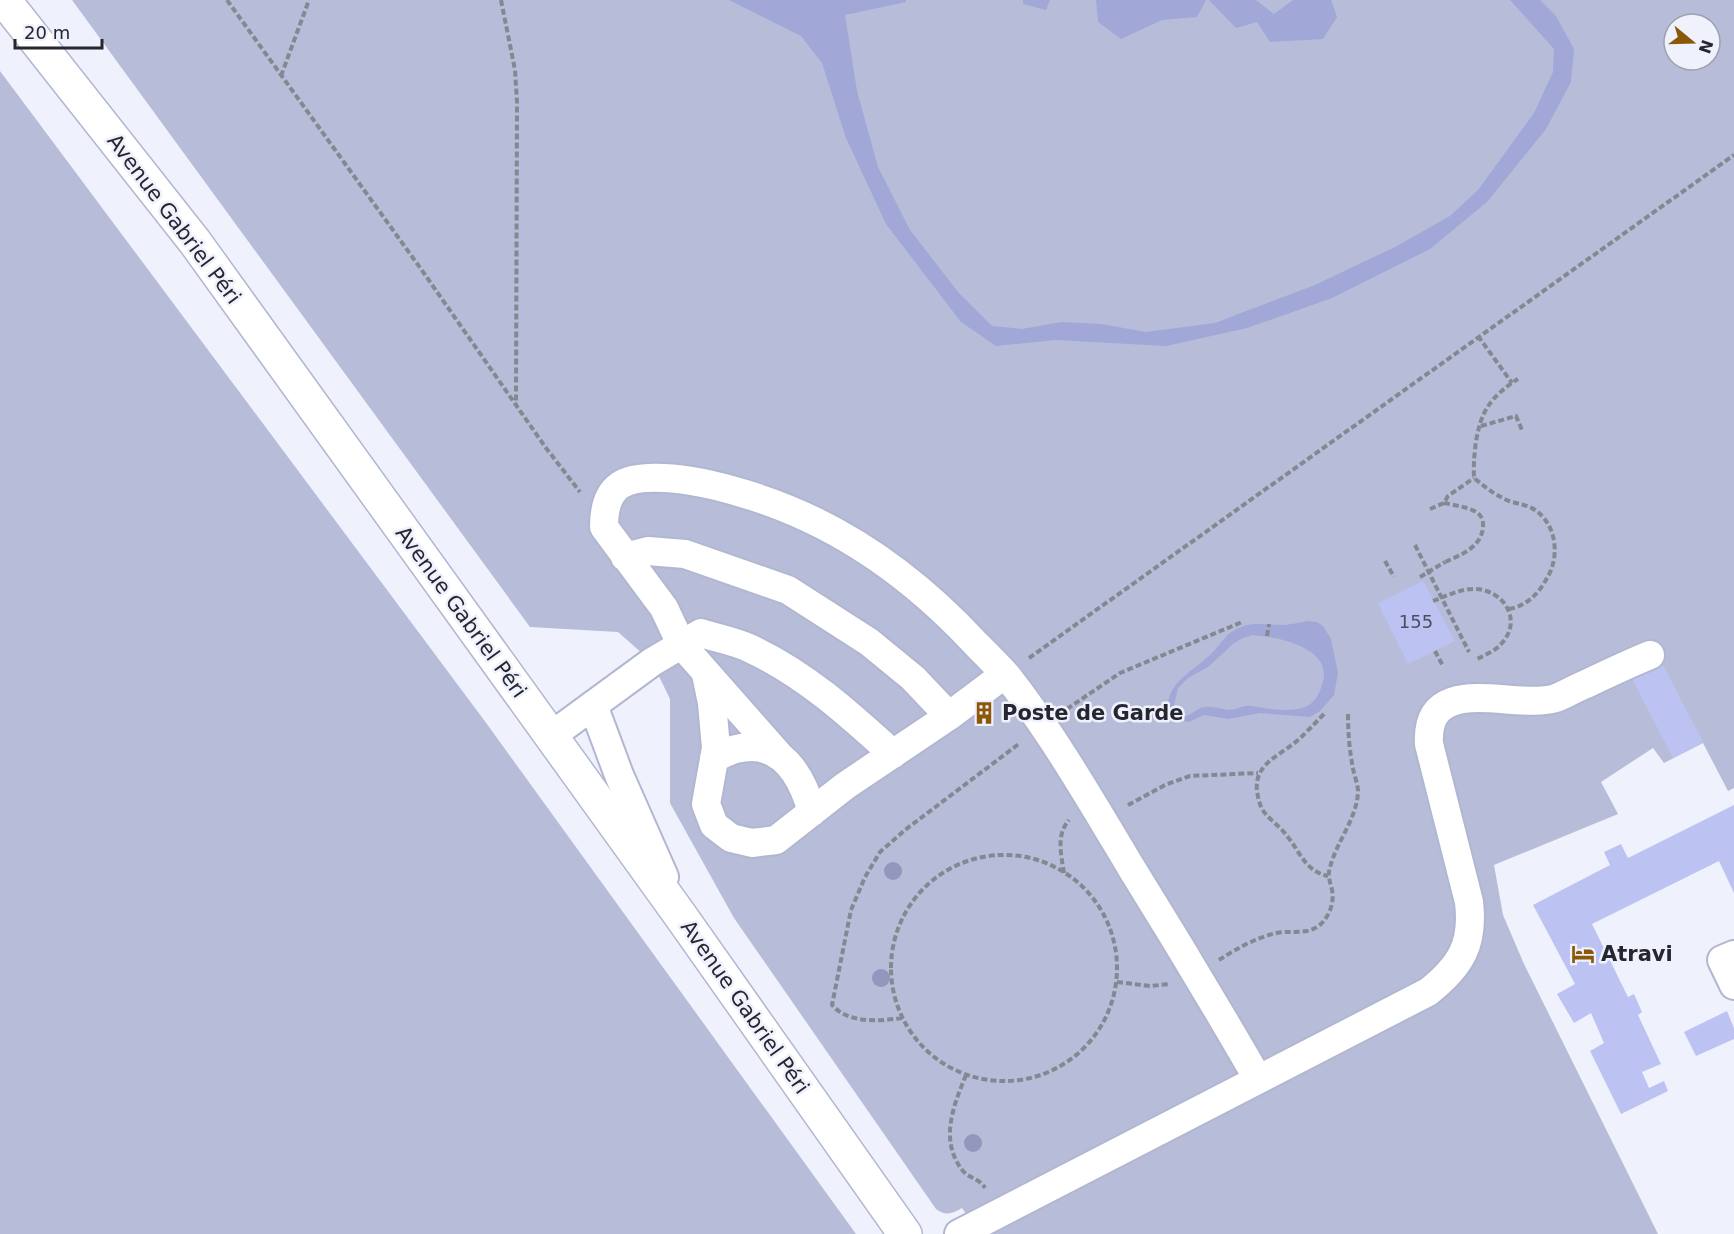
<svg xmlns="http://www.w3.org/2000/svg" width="1734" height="1234" viewBox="0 0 1734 1234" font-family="'DejaVu Sans',sans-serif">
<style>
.green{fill:#b7bcd9;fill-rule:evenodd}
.water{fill:#a1a7d6;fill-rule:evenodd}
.building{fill:#bcc3f3}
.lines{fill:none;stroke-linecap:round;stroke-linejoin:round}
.minor-casing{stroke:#b2b7d1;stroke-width:32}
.major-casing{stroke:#b2b7d1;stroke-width:36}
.path{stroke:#858791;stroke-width:4;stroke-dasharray:6 3;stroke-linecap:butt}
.minor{stroke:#fff;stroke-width:28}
.major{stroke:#fff;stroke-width:33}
.path-bridge{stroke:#858791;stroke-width:4;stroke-dasharray:6 3;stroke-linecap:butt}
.tree{fill:#9497bd}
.labels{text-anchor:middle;stroke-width:5;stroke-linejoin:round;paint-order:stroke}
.number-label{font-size:18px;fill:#4b4d61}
.street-label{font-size:21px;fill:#252630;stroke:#eff1fc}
.poi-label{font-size:21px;font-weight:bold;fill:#252630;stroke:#eff1fc;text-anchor:start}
</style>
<rect width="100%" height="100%" fill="#eff1fc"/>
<path class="green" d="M72,0H1734V788L1728,791L1703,743L1664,763L1653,748L1601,782L1618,814L1494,865L1503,915L1524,964L1658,1234H980L962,1208C952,1214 946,1216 936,1209L734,918L670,803V699L652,662L618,632L530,627ZM1674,24H1710V60H1674Z
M0,71L484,720L856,1234H0Z"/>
<path class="water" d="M729,0H906V2L845,15L857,91L878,167L910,230L958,292L992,326L1022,329L1061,322L1101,324L1146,332L1215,323L1315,285L1395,247L1450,216L1478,190L1534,113L1553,72L1554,49L1510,0H1540L1556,16L1574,49L1571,82L1546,129L1487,202L1430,249L1332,298L1247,328L1166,346L1056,340L996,346L961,322L886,224L846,138L822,63L801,36Z
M1023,0H1050L1046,10L1023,4Z
M1096,0H1206L1197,17L1162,20L1121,39L1098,22Z
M1209,0H1256L1274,14L1293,0H1331L1337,17L1323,39L1270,42L1257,22L1236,28Z
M1307,621L1317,622L1323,626L1331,639L1338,673L1334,695L1320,711L1310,717L1260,713L1228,719L1204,715L1189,722L1167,717C1165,683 1188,675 1209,656C1224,642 1225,631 1247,625C1258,623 1269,625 1280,625C1289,625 1298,623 1307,621ZM1253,635C1278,637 1332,647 1323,682C1320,691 1317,700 1309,705C1299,712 1276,710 1264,708C1258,708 1251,705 1246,706C1239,707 1235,710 1228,710C1221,709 1212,706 1205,707C1192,709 1192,720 1176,715L1173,710L1178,688L1188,678L1208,667L1234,643L1243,638Z"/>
<path class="building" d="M1423,581L1455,641L1408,664L1378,603Z
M1659,657L1703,742L1673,758L1629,673Z
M986,702L995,714L981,723L973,711Z
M1734,805V893L1719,861L1592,924L1628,997L1634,994L1642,1012L1638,1015L1661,1064L1642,1072L1649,1088L1664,1081L1668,1091L1621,1114L1590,1051L1604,1043L1591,1013L1574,1023L1557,994L1575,984L1533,905L1610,865L1604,852L1621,844L1628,858Z
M1727,1011L1734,1028V1039L1696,1056L1684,1032Z"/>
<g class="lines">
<g class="minor-casing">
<path id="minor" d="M625,557L648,551L685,554L788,590L869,642L913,678L949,716
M706,674L712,703L716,748L706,804L714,825L731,838L752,843L776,840L845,786L949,716L1005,674
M593,705L619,775L664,877
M551,736L652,662L701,633C716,638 734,641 749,648C804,673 849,714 893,754
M778,754L681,644L664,608L604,527C604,484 625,476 664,478C691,479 719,486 745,494C836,521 912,575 976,644C986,654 997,665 1007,676C1054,736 1093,804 1132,869C1175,938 1217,1008 1258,1079
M714,758C721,755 728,751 736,749C780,737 802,776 812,812
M1734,955L1722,960L1734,985
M959,1234L1428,992C1461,966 1474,944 1469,902L1429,744C1425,670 1515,711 1556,698C1566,694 1576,688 1586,684C1607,674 1628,664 1650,655"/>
</g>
<g class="major-casing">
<path id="major" d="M4,0L195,242L680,915L905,1234"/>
</g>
<path class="path" d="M227,0L421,269L546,448L580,492
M501,0L515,70L517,102L516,404
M281,76L309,0
M1478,336L1512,383
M1481,426L1516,416L1522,430
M1444,503C1454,505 1468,507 1476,512C1481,515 1483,519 1483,524C1484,546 1461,555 1445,562
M1430,509L1444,503L1448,496L1474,478
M1415,545L1469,652
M1385,561L1394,577
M1433,601C1446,596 1460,589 1474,589C1503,589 1524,620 1501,644C1495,651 1485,655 1477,659
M1509,609C1527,606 1539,593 1547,578C1560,557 1557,525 1535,510C1528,505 1518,504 1509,501C1495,495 1485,487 1474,478C1473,458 1476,425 1487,408C1494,396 1507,386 1518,379
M1267,636L1269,624
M1435,651L1443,666
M1029,658L1734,155
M1067,709L1120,673L1242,622
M1324,714C1315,723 1307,732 1298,740C1280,756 1254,763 1257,791C1258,797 1259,803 1262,809C1268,819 1280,826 1287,836C1301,853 1305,871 1328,876
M1128,805L1167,784L1190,776L1258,773
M891 968a113 113 0 1 1 226 0a113 113 0 1 1-226 0Z
M1064,873C1061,854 1056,835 1069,820
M1219,960C1236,949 1257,937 1277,933C1291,930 1304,935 1317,927C1328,920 1335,903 1332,890C1331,884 1328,879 1329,872C1334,844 1358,819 1358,790C1357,781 1353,772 1352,763C1349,746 1348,730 1348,713
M1117,982L1150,986L1170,984
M902,1018C879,1021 849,1024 832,1005L851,910L865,877L880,852L905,830L1020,743
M966,1075C953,1107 939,1141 963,1171C970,1179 979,1178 985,1188"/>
<use href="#minor" class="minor"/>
<use href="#major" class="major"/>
<path class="path-bridge" d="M1420,577L1445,562"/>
</g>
<g class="tree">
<circle cx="893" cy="871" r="9"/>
<circle cx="881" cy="978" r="9"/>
<circle cx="973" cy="1143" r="9"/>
</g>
<defs>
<g id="building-bare" transform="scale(1.8)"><path d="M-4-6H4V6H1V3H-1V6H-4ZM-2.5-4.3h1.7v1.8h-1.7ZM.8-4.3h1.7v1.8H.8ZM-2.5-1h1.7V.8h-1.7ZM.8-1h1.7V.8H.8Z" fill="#8c5807" stroke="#eff1fc" stroke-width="2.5" paint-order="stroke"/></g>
<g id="hotel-bare" transform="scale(1.8)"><path d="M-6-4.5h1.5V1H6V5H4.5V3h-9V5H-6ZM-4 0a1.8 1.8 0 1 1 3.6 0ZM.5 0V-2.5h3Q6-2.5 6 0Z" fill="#8c5807" stroke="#eff1fc" stroke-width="2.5" paint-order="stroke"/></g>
</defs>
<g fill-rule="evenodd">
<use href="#building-bare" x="984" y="713"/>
<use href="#hotel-bare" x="1583" y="954"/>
</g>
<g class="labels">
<g class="number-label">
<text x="1416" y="628">155</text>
</g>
<g class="street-label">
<text transform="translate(174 219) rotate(53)" y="7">Avenue Gabriel Péri</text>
<text transform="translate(461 612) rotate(54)" y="7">Avenue Gabriel Péri</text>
<text transform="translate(745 1007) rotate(55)" y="7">Avenue Gabriel Péri</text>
</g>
<g class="poi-label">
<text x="1002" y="720">Poste de Garde</text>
<text x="1601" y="961">Atravi</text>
</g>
</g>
<g transform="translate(1692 42) rotate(109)"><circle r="28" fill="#eff1fc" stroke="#9ea0aa" stroke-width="1.5"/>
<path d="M0-4.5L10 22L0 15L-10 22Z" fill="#8c5807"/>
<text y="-9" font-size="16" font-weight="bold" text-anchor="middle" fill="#252630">N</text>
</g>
<path d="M15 39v9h87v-9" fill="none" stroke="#252630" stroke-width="3"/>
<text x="24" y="39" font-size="18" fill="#252630" stroke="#eff1fc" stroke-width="4.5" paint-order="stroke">20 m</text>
</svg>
